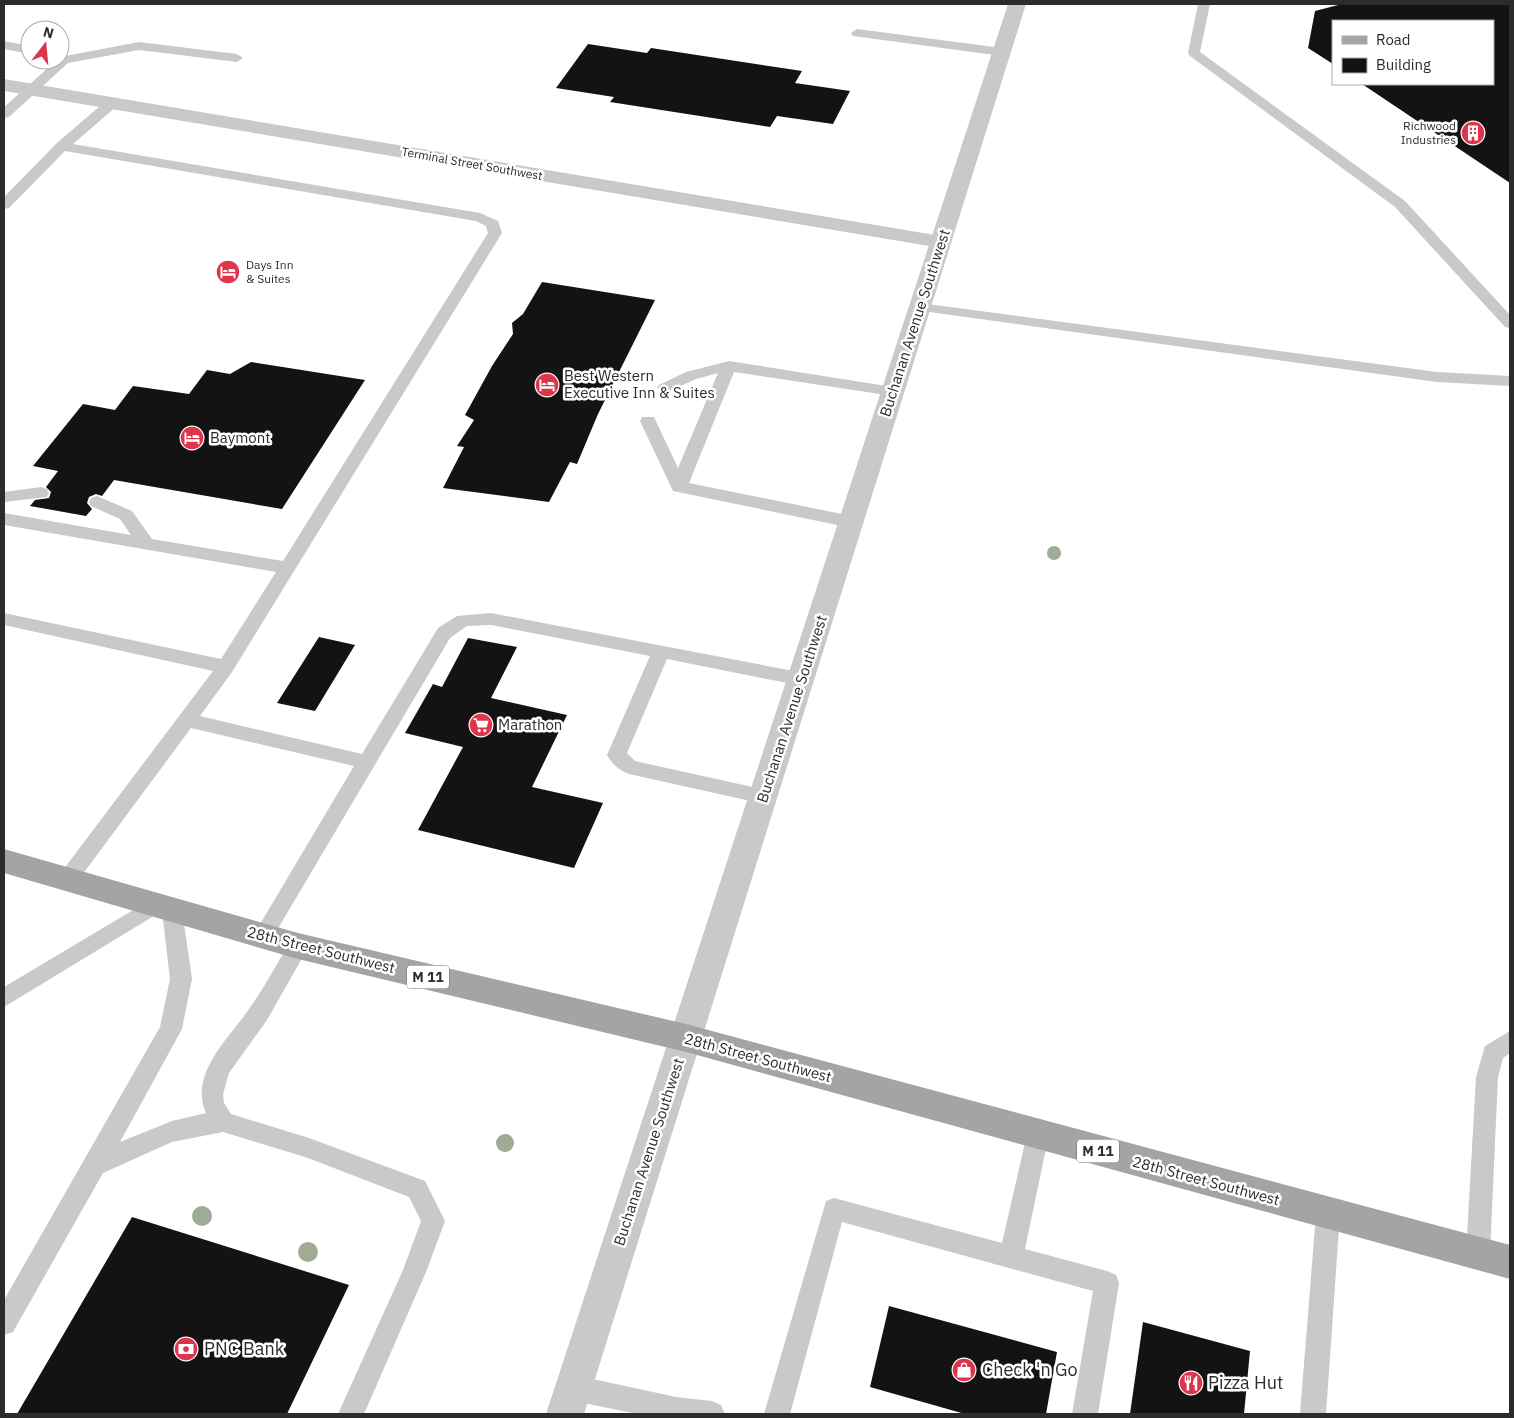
<svg xmlns="http://www.w3.org/2000/svg" width="1514" height="1418" viewBox="0 0 1514 1418" font-family="'IBM Plex Sans',sans-serif">
<style>
.building{fill:#131313}
.lines{fill:none;stroke-linecap:round;stroke-linejoin:round}
.service{fill:#c9c9c9;fill-rule:evenodd}
.minor{fill:#c9c9c9;fill-rule:evenodd}
.tertiary{fill:#c9c9c9;fill-rule:evenodd}
.primary{fill:#a4a4a4;fill-rule:evenodd}
.tree{fill:#a0ab94}
.labels{text-anchor:middle;stroke-width:5;stroke-linejoin:round;paint-order:stroke}
.far-poi-label{font-size:12px;fill:#2c2c2c;stroke:#fff;text-anchor:end}
.far-street-label{font-size:12px;fill:#2c2c2c;stroke:#fff}
.shield{fill:#fff;stroke:#6b6b6b;stroke-width:1}
.shield-label{font-size:14px;font-weight:bold;fill:#2c2c2c}
.street-label{font-size:15px;fill:#2c2c2c;stroke:#fff}
.poi-label{font-size:15px;fill:#2c2c2c;stroke:#fff;text-anchor:start}
.near-poi-label{font-size:18px;fill:#2c2c2c;stroke:#fff;text-anchor:start}
</style>
<rect width="100%" height="100%" fill="#fff"/>
<path class="building" d="M1342,4H1510V183L1362,84H1493V21H1333V64L1308,48L1315,11Z
M588,44L647,53L651,48L802,71L795,83L850,91L833,124L777,116L770,127L610,102L614,97L556,88Z
M542,282L655,300L598,414L577,464L570,462L549,502L443,488L464,447L457,446L474,420L465,415L492,366L513,334L512,323L523,314Z
M251,362L365,380L282,509L114,480L102,496L96,494L89,497L87,503L92,509L86,516L30,506L35,500L49,498L51,492L46,487L58,471L33,466L83,404L115,410L133,386L189,394L207,370L230,374Z
M319,637L355,645L315,711L277,703Z
M468,638L517,647L491,698L567,715L532,787L603,803L574,868L418,830L463,747L405,733L433,684L442,687Z
M132,1217L349,1285L287,1414H17Z
M889,1306L1057,1352L1046,1414H965L870,1387Z
M1143,1322L1250,1351L1244,1414H1130Z"/>
<g class="lines">
<path class="service" d="M1198,4H1210L1200,52L1405,201L1510,315V328L1505,327L1395,207L1190,56L1188,53Z
M857,29L1002,48L1008,52L1002,56L853,36L851,33Z
M4,41L30,46V54L4,49Z
M139,42L237,54L243,58L237,62L139,50L68,63L9,117L4,118V107L57,60H60V57Z
M112,99L118,103L117,106L73,144L480,213L498,221L502,233L232,672L200,716L362,754L438,628L457,616L491,613L809,674L811,679L809,684L802,686L667,659L627,753L635,761L771,791L774,796L771,801L764,804L629,774C620,771 612,764 607,755L650,656L491,625L467,626L450,638L270,942L263,945L256,942L253,936L354,766L191,728L74,886L67,888L60,886L57,880L60,874L213,671L4,625V613L221,659L276,572L4,525V513L131,535L120,519L91,506L89,502L91,498L97,496L132,511L152,539L283,561L488,233L486,226L476,221L65,151L9,208L4,209V197L57,143L107,100Z
M920,303L1437,372L1510,376V386L1437,382L915,310L913,307L915,304Z
M729,361L899,388L901,391L893,396L734,372L689,483L852,516L858,518L860,522L858,526L852,528L673,491L640,421L642,417H654L678,468L718,373L696,379L665,393L657,388L659,385L686,372Z
M41,487L47,489L49,493L47,497L4,502V492Z
M155,897L162,899L165,904L172,902L179,904L182,910L192,979L182,1029L120,1142L172,1121L206,1113C188,1073 231,1037 251,1006C266,985 278,962 291,940L298,937L305,940L309,946L267,1020L229,1073L223,1094L224,1103L231,1114L309,1138L425,1181L445,1221L426,1272L364,1414H338L403,1270L421,1221L409,1197L308,1158L223,1132L172,1142L103,1173L13,1332L4,1335V1300L160,1027L170,979L162,911L4,1007V987Z
M1510,1031V1053L1503,1058L1498,1077L1490,1254L1486,1262L1478,1265L1470,1262L1466,1254L1476,1077L1485,1046Z
M1038,1124L1046,1127L1049,1134L1025,1249L1107,1271L1116,1275L1119,1283L1098,1414H1072L1093,1291L842,1222L790,1414H764L826,1201L834,1198L1002,1243L1027,1134L1030,1127Z
M1328,1203L1336,1206L1340,1214L1326,1414H1300L1316,1214L1320,1206Z
M574,1375L676,1397L712,1401L721,1405L725,1414H637L574,1401L565,1397L561,1388L565,1379Z"/>
<path class="minor" d="M4,79L941,236L948,238L951,242L948,246L941,248L4,91Z"/>
<path class="tertiary" d="M1008,4H1026L584,1414H546Z"/>
<path class="primary" d="M4,849L298,933L686,1024L1510,1245V1279L686,1052L298,959L4,873Z"/>
</g>
<g class="tree">
<circle cx="1054" cy="553" r="7"/>
<circle cx="505" cy="1143" r="9"/>
<circle cx="202" cy="1216" r="10"/>
<circle cx="308" cy="1252" r="10"/>
</g>
<defs>
<g id="building-disc" transform="scale(1.25)"><circle r="9.5" fill="#de344c" stroke="#fff"/><path d="M-4-6H4V6H1V3H-1V6H-4ZM-2.5-4.3h1.7v1.8h-1.7ZM.8-4.3h1.7v1.8H.8ZM-2.5-1h1.7V.8h-1.7ZM.8-1h1.7V.8H.8Z" fill="#fff"/></g>
<g id="hotel-disc" transform="scale(1.25)"><circle r="9.5" fill="#de344c" stroke="#fff"/><path d="M-6-4.5h1.5V1H6V5H4.5V3h-9V5H-6ZM-4 0a1.8 1.8 0 1 1 3.6 0ZM.5 0V-2.5h3Q6-2.5 6 0Z" fill="#fff"/></g>
<g id="supermarket-disc" transform="scale(1.25)"><circle r="9.5" fill="#de344c" stroke="#fff"/><path d="M-6-5.5h2.5l.6 2H6L4.5 2H-2.5L-4.4-4H-6ZM-1.5 3.2a1.3 1.3 0 1 0 .1 0ZM3 3.2a1.3 1.3 0 1 0 .1 0Z" fill="#fff"/></g>
<g id="bank-disc" transform="scale(1.25)"><circle r="9.5" fill="#de344c" stroke="#fff"/><path d="M-6-4H6V4H-6ZM0-2.3a2.3 2.3 0 1 0 0 4.6a2.3 2.3 0 1 0 0-4.6Z" fill="#fff"/></g>
<g id="shop-disc" transform="scale(1.25)"><circle r="9.5" fill="#de344c" stroke="#fff"/><path d="M-5-2.5h2.3a2.7 3.5 0 0 1 5.4 0H5L5.5 6h-11ZM-1.5-2.5h3a1.5 2.3 0 0 0-3 0Z" fill="#fff"/></g>
<g id="restaurant-disc" transform="scale(1.25)"><circle r="9.5" fill="#de344c" stroke="#fff"/><path d="M-5-6h1v4h1v-4h1v4h1v-4h1v5L-1.5 .5V6h-2V.5L-5-1ZM5-6V6H3V1.5H1.5Q1.5-4 5-6Z" fill="#fff"/></g>
</defs>
<g fill-rule="evenodd">
<use href="#building-disc" x="1473" y="133"/>
<use href="#hotel-disc" x="228" y="272"/>
<use href="#hotel-disc" x="547" y="385"/>
<use href="#hotel-disc" x="192" y="438"/>
<use href="#supermarket-disc" x="481" y="725"/>
<use href="#bank-disc" x="186" y="1349"/>
<use href="#shop-disc" x="964" y="1370"/>
<use href="#restaurant-disc" x="1191" y="1383"/>
</g>
<g class="labels">
<g class="far-poi-label">
<text x="1456" y="130">Richwood<tspan x="1456" dy="14">Industries</tspan></text>
<text x="246" y="269" text-anchor="start">Days Inn<tspan x="246" dy="14">&amp; Suites</tspan></text>
</g>
<g class="far-street-label">
<text transform="translate(472 164) rotate(10)" y="4">Terminal Street Southwest</text>
</g>
<g class="shield">
<rect x="407" y="965.5" width="42" height="23" rx="4"/>
<rect x="1077" y="1139.5" width="42" height="23" rx="4"/>
</g>
<g class="shield-label">
<text x="428" y="982">M 11</text>
<text x="1098" y="1156">M 11</text>
</g>
<g class="street-label">
<text transform="translate(915 323) rotate(-72)" y="5">Buchanan Avenue Southwest</text>
<text transform="translate(792 709) rotate(-72)" y="5">Buchanan Avenue Southwest</text>
<text transform="translate(321 950) rotate(14)" y="5">28th Street Southwest</text>
<text transform="translate(758 1058) rotate(15)" y="5">28th Street Southwest</text>
<text transform="translate(649 1152) rotate(-72)" y="5">Buchanan Avenue Southwest</text>
<text transform="translate(1206 1181) rotate(15)" y="5">28th Street Southwest</text>
</g>
<g class="poi-label">
<text x="564" y="381">Best Western<tspan x="564" dy="17">Executive Inn &amp; Suites</tspan></text>
<text x="210" y="443">Baymont</text>
<text x="498" y="730">Marathon</text>
</g>
<g class="near-poi-label">
<text x="204" y="1355">PNC Bank</text>
<text x="982" y="1376">Check 'n Go</text>
<text x="1208" y="1389">Pizza Hut</text>
</g>
</g>
<rect width="1514" height="1418" fill="none" stroke="#2c2c2c" stroke-width="10"/>
<rect x="1332" y="20" width="162" height="65" fill="#ffffff" stroke="#ababab"/>
<rect x="1342" y="36" width="25" height="8" fill="#a4a4a4" stroke="#ababab"/>
<text x="1376" y="45" font-size="15" fill="#2c2c2c">Road</text>
<rect x="1342" y="58" width="25" height="15" fill="#131313" stroke="#ababab"/>
<text x="1376" y="70" font-size="15" fill="#2c2c2c">Building</text>
<g transform="translate(45 45) rotate(16)"><circle r="24" fill="#ffffff" stroke="#ababab"/>
<path d="M0-4L9 19L0 12L-9 19Z" fill="#de344c"/>
<text y="-8" font-size="14" font-weight="bold" text-anchor="middle" fill="#2c2c2c">N</text>
</g>
</svg>
